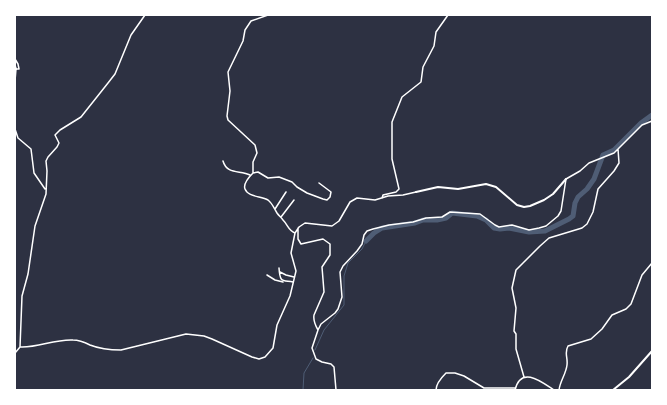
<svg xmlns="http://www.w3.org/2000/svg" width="667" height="405" viewBox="0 0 667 405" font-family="'Nunito Sans',sans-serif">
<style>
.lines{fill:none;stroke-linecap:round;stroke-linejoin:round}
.stream{stroke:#4f5d75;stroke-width:1}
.river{stroke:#4f5d75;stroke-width:5}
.minor{stroke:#fff;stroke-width:1.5}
.tertiary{stroke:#fff;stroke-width:2}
.secondary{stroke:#fff;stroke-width:2}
</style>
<rect width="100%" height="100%" fill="#2d3142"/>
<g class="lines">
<path class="stream" d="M315,350L324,330L344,305V276L348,263L362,249L366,241
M303,390L304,373L313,358"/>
<path class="river" d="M366,241L374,233L382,228L415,223L423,220H437L446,218L452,213L477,216L486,220L494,228L500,229L509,228L529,232L545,231L569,219L573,216L575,203L578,197L587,189L594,179L603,155L614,150L641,123L652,115"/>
<path class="minor" d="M268,15L251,21L245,30L243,41L228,72L230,91L227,116L228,120L255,145L257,153L253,162V173C250,176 243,184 245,189C248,197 261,196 268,200C272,203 274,208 277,213C279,216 281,217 283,220C288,225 288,230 295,233
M15,59L18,64L19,69H16L15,81
M15,129L18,138L31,149L34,173L45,189
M223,161C227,175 240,170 250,175
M253,173L258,172L268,178L279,177L292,182L297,187L307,193L323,199L327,200L330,197L331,192L319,183
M382,198L383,195L396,192L399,189L392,159V122L402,97L421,82L423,67L434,46L436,32L448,15
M275,209L286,192
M281,217L294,200
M298,228V239L301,244L323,239L330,244V255L322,267L324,292L314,315C313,321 315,325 318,330L312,348L316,359L322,362L331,364L334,367L336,390
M279,268C280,283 282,280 293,282
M280,272L286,275L294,277
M267,275L275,280L283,282
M318,330L321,324L335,313L338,309L342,297L340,272L343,266L357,251L362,244L364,235L367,231L373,229L389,225L413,222L426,218L442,217L450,212L480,214L495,225L499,227L512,225L529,230L539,228L546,226L558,216L561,211L566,179L580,171L589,163L614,153L642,125L652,121
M20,347C38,348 54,339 73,340C79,340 84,342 90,345C100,349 111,350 121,350L186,334L204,336L212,339L252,357L259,359L265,357L273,348L277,325L290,296L296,271L291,253L295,233L299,227L305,223L332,226L339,221L350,202L357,198L375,200L388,196L403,195L416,192
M15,353L20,347L22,296L28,274L35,226L46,194L47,171L46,161L48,157L57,147L59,143L55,135L60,130L81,117L108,83L115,74L131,35L145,15
M524,377L516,349V334L514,331L516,308L512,288L516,270L540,246L549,238L582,228L587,224L593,212L598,189L614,171L619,163L618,149
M436,390C436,383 442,377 446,373H455L464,376L484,388H515
M515,390C521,365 542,382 554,390
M559,390C560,381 566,374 567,365C568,357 564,353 568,346L591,339L602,329L612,315L626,309L631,304L642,275L652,263"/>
<path class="tertiary" d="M15,66L16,69
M416,192L438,187L458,189L486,184L496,187L517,205L524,207L530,206L544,200L553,194L566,179"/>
<path class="secondary" d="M613,390L629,377L652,351"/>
</g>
<rect width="667" height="405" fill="none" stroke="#ffffff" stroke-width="32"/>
</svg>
